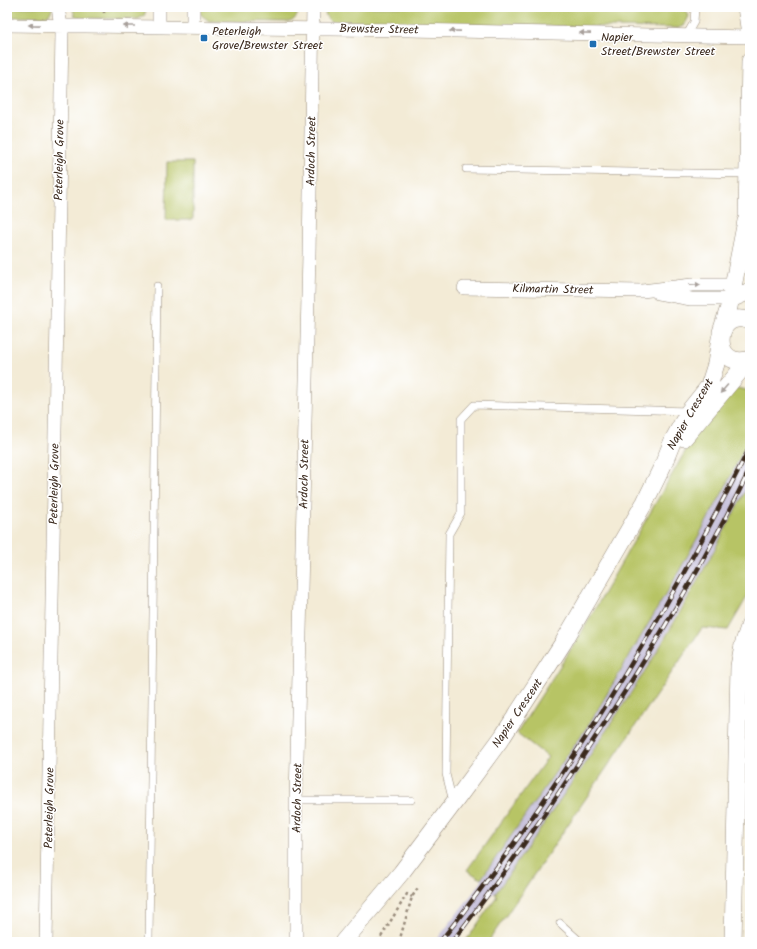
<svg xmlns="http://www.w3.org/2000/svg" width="757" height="949" viewBox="0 0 757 949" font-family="Kalam,sans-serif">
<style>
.industrial{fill:#c6c0da}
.green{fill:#b7c465;stroke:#797742}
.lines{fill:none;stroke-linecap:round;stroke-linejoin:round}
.service-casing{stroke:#978a7a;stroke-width:8}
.minor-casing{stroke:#978a7a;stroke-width:14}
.tertiary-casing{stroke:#978a7a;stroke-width:18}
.path{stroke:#978a7a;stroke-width:2.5;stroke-dasharray:3 3;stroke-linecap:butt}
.service{stroke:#fff;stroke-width:7}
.minor{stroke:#fff;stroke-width:13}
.tertiary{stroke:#fff;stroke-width:17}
.rail-casing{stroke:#3b2a1e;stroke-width:4.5}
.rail{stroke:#fff;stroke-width:3;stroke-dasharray:9;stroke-linecap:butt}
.oneway{fill:#a79f9a}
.poi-dot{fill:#1f6fb2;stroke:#fff;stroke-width:1.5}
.labels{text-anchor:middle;stroke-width:3;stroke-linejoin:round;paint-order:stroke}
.street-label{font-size:12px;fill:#3b2a1e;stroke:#fff}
.poi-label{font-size:12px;fill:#3b2a1e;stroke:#fff;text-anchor:start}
</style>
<rect width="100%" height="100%" fill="#fff"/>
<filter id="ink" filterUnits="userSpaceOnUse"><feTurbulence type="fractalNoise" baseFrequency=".025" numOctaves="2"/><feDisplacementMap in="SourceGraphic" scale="8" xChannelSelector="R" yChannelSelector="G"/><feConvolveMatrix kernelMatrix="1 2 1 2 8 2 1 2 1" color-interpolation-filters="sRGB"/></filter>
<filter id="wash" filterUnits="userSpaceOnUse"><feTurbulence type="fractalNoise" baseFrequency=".012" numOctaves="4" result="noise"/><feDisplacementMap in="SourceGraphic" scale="16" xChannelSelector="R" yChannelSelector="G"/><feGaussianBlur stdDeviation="0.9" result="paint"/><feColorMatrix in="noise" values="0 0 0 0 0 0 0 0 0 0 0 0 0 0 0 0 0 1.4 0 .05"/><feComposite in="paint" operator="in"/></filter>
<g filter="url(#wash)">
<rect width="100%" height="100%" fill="#f3ebd6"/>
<path class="industrial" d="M750,436V482L722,536L652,659L552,813L495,894L493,893L456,942H435L482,881L481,879L591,721L674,580L724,490Z"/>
<path class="green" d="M7,7H53L49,15L42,17H7Z
M72,7H147L144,16L138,19L82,18L75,16Z
M200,7H298C299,14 296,20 289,22L209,21L200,14Z
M326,7H680L686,10L689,16L684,26L678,28L336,23C328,21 323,15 326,7Z
M167,162H193V220H166Z
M733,387L750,391V436L724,490L674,580L591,721L481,879L467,870L548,757L517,733L580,635L698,429Z
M750,482V592L728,630L702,628L488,942H465L497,896L495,894C549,817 602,739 652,660C687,602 719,542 750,482Z"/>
</g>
<g filter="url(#ink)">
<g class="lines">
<g class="service-casing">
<path id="service" d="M686,36L694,22L695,7
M466,169L748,174
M296,800H411
M453,802L446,774L449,534L461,513V419L474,405L689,411
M560,923L581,942
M149,942L157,286"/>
</g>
<g class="minor-casing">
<path id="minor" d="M159,7V26
M7,25L410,30L750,37
M193,26V7
M464,288L642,291L692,285H733
M658,293L691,299H731
M46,942L62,33L58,7
M296,942V800L309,254L313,7"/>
</g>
<g class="tertiary-casing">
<path id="tertiary" d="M746,7L750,34
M750,61L747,215L750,236
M731,299L750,291
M750,321C713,306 710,372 750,359
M721,332L729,307L746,221
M684,438L750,359
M343,942L401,873L453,804L503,736L563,643L645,502L663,465L673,440L689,411L709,386L716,364L720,338
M733,942L739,666L743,645L750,624"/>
</g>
<path class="path" d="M104,13V7
M378,942L407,894L412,897
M399,942L412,897L419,886"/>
<use href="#service" class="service"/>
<use href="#minor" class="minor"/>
<use href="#tertiary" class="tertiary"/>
<g class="rail-casing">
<path id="rail" d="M440,942C561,789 663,621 750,447
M452,942C498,883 540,822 581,759C643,666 701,570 750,469"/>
</g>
<use href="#rail" class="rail"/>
</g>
<defs><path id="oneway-solid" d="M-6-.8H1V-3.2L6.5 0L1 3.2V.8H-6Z"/></defs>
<g class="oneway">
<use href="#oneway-solid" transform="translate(34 25) rotate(-179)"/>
<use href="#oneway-solid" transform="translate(129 26) rotate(180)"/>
<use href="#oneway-solid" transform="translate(455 31) rotate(-179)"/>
<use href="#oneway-solid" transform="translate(585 33) rotate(-179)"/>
<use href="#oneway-solid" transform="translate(695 285) rotate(-1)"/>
<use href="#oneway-solid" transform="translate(724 389) rotate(131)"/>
</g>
</g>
<g class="poi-dot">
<rect x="200" y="34" width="8" height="8" rx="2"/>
<rect x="589" y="40" width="8" height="8" rx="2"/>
</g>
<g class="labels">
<g class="street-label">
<text transform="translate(379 29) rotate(1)" y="4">Brewster Street</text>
<text transform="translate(311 151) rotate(-89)" y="4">Ardoch Street</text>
<text transform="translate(59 160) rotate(-89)" y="4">Peterleigh Grove</text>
<text transform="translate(553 289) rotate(1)" y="4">Kilmartin Street</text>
<text transform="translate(690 414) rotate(-60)" y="4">Napier Crescent</text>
<text transform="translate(304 474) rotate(-89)" y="4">Ardoch Street</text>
<text transform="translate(54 484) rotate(-89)" y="4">Peterleigh Grove</text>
<text transform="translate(517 713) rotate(-56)" y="4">Napier Crescent</text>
<text transform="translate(297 798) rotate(-89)" y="4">Ardoch Street</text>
<text transform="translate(49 808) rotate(-89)" y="4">Peterleigh Grove</text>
</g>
<g class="poi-label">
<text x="212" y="35">Peterleigh<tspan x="212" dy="14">Grove/Brewster Street</tspan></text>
<text x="601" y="41">Napier<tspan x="601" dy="14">Street/Brewster Street</tspan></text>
</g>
</g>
<rect width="757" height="949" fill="none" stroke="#fff" stroke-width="24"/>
</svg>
